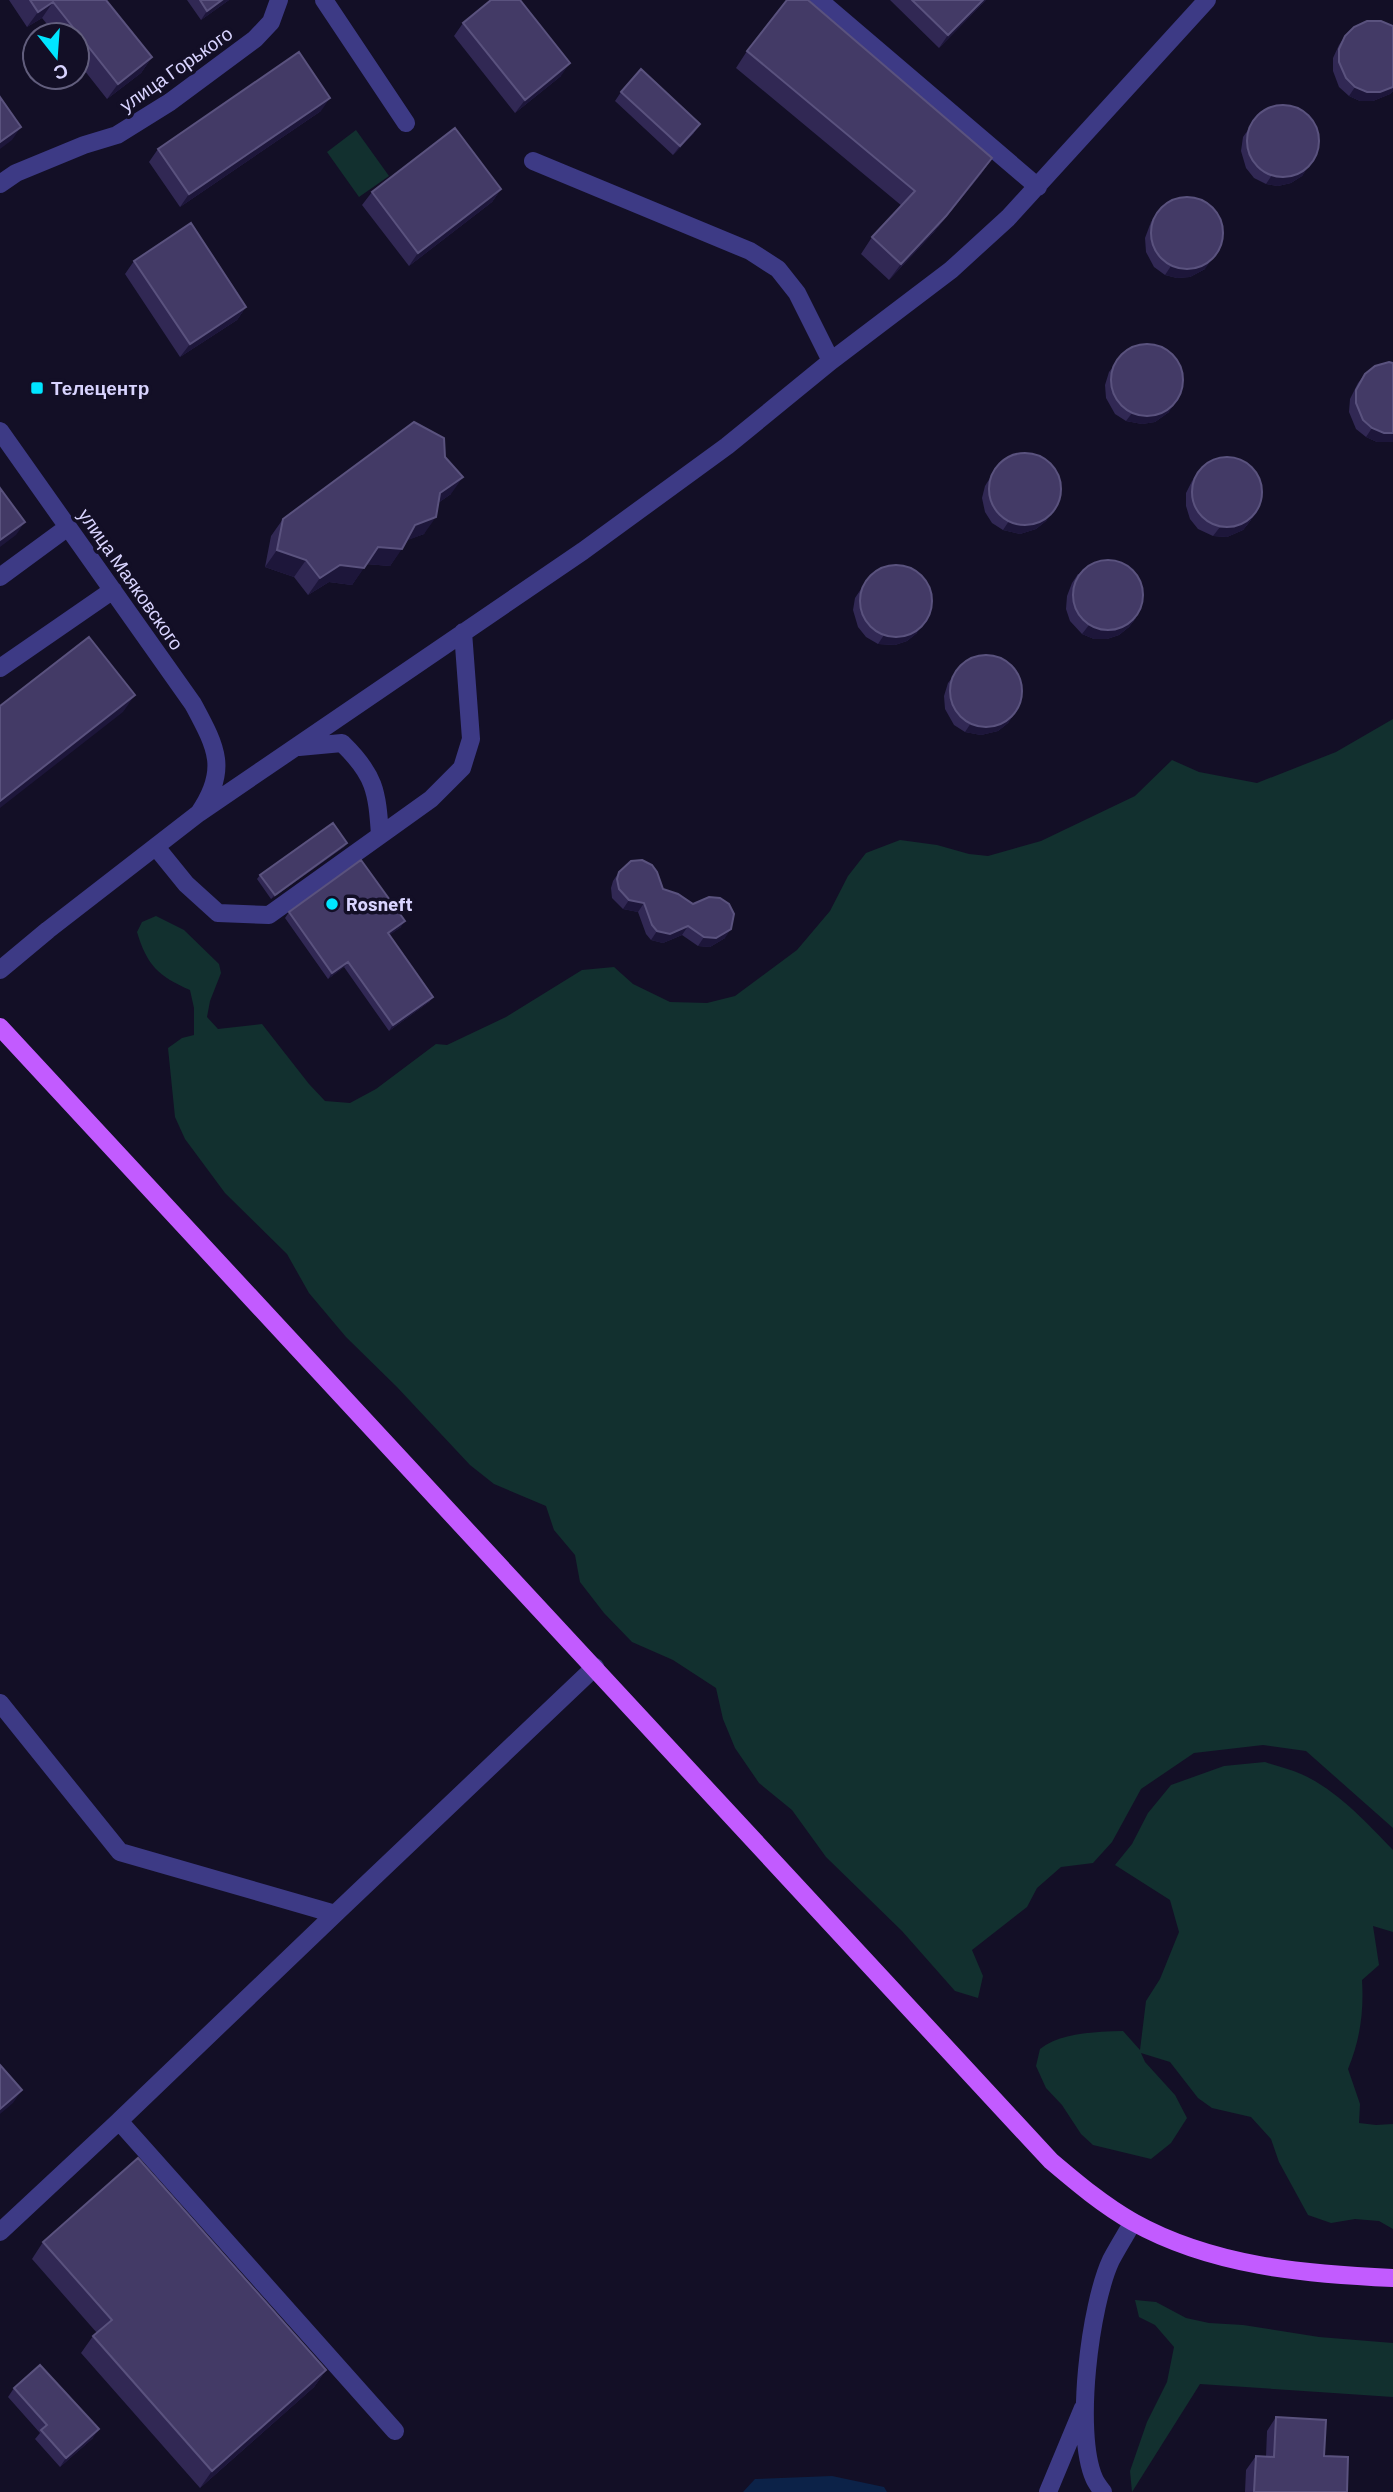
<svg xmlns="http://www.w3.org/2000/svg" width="1393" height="2492" viewBox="0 0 1393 2492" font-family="Barlow,sans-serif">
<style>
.green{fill:#12302f}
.water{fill:#0c2248}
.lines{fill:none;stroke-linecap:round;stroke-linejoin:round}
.minor{stroke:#3d3a85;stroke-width:18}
.major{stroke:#c25bff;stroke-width:18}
.wall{fill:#312854}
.shaded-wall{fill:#1d163a}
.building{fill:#433a66;stroke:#5a527e;stroke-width:2}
.poi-dot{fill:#00e5ff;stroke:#130f26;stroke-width:2.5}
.labels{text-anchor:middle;stroke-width:7;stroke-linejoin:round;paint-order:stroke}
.street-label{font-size:19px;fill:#d9d4ff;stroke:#130f26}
.poi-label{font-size:19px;font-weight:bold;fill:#d9d4ff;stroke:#130f26;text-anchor:start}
</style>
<rect width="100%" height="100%" fill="#130f26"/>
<path class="green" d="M356,130L389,176L359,197L327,152Z
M1393,719V1828L1306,1751L1263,1745L1194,1753L1141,1789L1112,1842L1093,1863L1061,1867L1037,1888L1027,1907L972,1950L983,1976L978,1998L955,1991L902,1931L826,1857L792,1810L759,1783L735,1748L723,1719L716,1688L673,1660L632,1642L604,1613L580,1582L575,1555L554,1530L546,1506L494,1484L470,1465L397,1387L346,1337L309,1293L287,1254L225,1193L185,1139L175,1117L168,1048L182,1038L194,1035V1008L190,990C158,976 147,965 137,932L142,922L156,916L184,930L219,964L221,973L210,1001L207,1017L218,1029L262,1024L309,1084L325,1101L350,1103L376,1089L436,1044L447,1045L506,1017L582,970L614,967L633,984L670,1002L707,1003L735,996L797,950L830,911L848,876L866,853L900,840L937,845L969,854L988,856L1041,841L1135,796L1172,760L1199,772L1257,783L1336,752Z
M1265,1762C1276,1766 1290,1769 1301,1774C1337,1790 1367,1823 1393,1850V1932L1373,1926L1379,1965L1362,1980C1364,2012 1360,2040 1348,2069L1360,2104L1359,2123L1376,2125L1393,2124V2229L1379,2221L1355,2219L1331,2223L1308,2215L1279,2162L1271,2139L1251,2117L1212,2108L1198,2098L1170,2062L1141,2053L1145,2062L1175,2095L1187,2118L1171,2143L1151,2159L1093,2145L1081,2134L1062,2105L1046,2088L1036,2066L1040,2049C1062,2032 1096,2032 1123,2031L1140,2050L1146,2001L1160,1979L1179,1932L1170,1900L1115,1865L1132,1844L1148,1813L1171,1785L1224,1766Z
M1135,2300L1156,2302L1186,2318L1209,2323L1243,2325L1319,2337L1393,2343V2397L1200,2384L1132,2492L1130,2471L1147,2422L1167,2382L1174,2347L1155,2325L1139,2317Z"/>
<path class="water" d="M832,2476L884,2487L887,2492H743L755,2479Z"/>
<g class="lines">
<path class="minor" d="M324,0L406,123
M819,0L1038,187
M0,184L16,173L84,145L117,135L170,102L255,39L271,22L279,0
M831,361L951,270L1008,218L1207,0
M0,431L193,704C216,747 229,769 199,813L48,930L0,970
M0,577L68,527
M0,668L113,590
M299,747L342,743C375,775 377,791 380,835
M199,813L583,551L727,446L831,361L797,293L778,269L750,251L533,161
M156,847L186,884L218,913L269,915L431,799L462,768L471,739L463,632
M0,1703L120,1852L335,1914L595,1667
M335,1914L119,2121L395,2431
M0,2232L119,2121
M1048,2492L1083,2408
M1103,2492C1100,2488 1096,2483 1094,2478C1074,2432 1090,2305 1111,2260C1118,2247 1126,2234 1133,2222"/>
<path class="major" d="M0,1027L1051,2161C1077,2183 1103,2205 1133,2222C1212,2266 1304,2274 1393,2278"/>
</g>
<path class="wall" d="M9,0H106L152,57L141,73L107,99L77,61V35H56L42,18L27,27Z
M187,0H229L201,20Z
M890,0H986L939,48Z
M463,23L561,76L515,113L454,36Z
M1393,26V91L1390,94L1373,101H1360L1349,96L1339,87L1333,71V58L1339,45L1345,36Z
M747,51L992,158L981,174L934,232L889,280L861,254L872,237L902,206L736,68Z
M621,92L694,133L673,155L615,101Z
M321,111L180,207L149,162L158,149Z
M1260,113L1308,167L1302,176L1291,183L1278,186L1266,184L1254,178L1246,168L1241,151L1243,137Z
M501,189L492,202L409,266L362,205L372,192Z
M1157,213L1205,269L1190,277L1177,278L1165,275L1154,267L1146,252L1145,238L1151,222Z
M134,261L246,307L237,320L180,357L125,274Z
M1124,353L1169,412L1155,422L1142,424L1126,421L1115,414L1106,398L1105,385L1109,372Z
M1393,363V442H1377L1366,437L1356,429L1349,412L1350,399L1358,383L1365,374Z
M445,457L451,494L438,503L424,534L407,540L390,566L366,564L352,585L329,582L308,595L294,577L265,567L271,536L283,519Z
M998,465L1052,512L1046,521L1036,529L1020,534L1003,530L992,523L985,512L982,498L985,486Z
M1198,472L1251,520L1243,530L1227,537L1213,536L1198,529L1190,519L1186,506V493L1192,481Z
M1078,574L1136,618L1129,627L1119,635L1107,639H1094L1082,634L1070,621L1066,609L1067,596L1072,583Z
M869,577L917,633L907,641L895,645L878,644L866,637L858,627L853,610L855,598Z
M963,664L1014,714L1008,723L998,731L981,735L965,732L954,725L945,709L944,696L948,683Z
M347,843L344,847L271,899L257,879L260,875Z
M619,872L663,889L725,938L710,947L698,946L682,935L663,943L651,940L646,934L638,912L623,909L612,898L611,888L613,881Z
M289,912L401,927L389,935L433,997L429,1002L389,1031L344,967L328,979L285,918Z
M43,2242L326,2370L314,2387L200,2488L81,2353L93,2336L97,2333L32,2259Z
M14,2388L93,2438L60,2467L35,2439L40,2433L8,2397Z
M1276,2417L1324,2456L1347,2492H1245L1246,2470L1256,2456L1266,2457L1267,2431Z"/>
<path class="shaded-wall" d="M222,0H229L201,20L207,11Z
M983,0H986L939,48L948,35Z
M53,2L42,18L27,27L38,12Z
M152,57L141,73L107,99L118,84Z
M570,63L561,76L515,113L525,100Z
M1355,87H1393V91L1390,94L1373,101H1360L1349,96Z
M330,98L321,111L180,207L189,194Z
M700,124L694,133L673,155L680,146Z
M21,127L12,140L0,149V142Z
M992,158L981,174L934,232L889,280L901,264Z
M1308,167L1302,176L1291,183L1278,186L1266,184L1272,175Z
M501,189L492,202L409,266L418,253Z
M1219,249L1205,269L1190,277L1177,278L1165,275L1171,266Z
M246,307L237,320L180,357L190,344Z
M1175,403L1169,412L1155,422L1142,424L1126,421L1132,413Z
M1372,428L1393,433V442H1377L1366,437Z
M463,477L451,494L428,510L440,493Z
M1258,511L1243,530L1227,537L1213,536L1220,527Z
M1052,512L1046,521L1036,529L1020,534L1003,530L1009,521Z
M436,517L424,534L403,542L415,525Z
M25,522L16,535L0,547V540Z
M378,547L402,549L390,566L366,564Z
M277,550L306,560L294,577L265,567Z
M340,565L364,568L352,585L329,582L308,595L320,578Z
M1136,618L1129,627L1119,635L1107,639H1094L1082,634L1089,625Z
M923,624L917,633L907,641L895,645L878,644L884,635Z
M135,695L123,712L0,808V801Z
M1014,714L1008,723L998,731L981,735L965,732L971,723Z
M347,843L344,847L271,899L275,895Z
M629,900L644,903L638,912L623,909Z
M405,921L401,927L384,939L388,933Z
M688,926L682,935L663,943L651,940L657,931Z
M731,929L725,938L710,947L698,946L704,937Z
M348,962L344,967L328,979L332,973Z
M433,997L429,1002L389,1031L393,1025Z
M22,2090L13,2103L0,2114V2109Z
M326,2370L314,2387L200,2488L212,2471Z
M99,2429L93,2438L60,2467L66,2458Z"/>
<path class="building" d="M30,0H106L152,57L118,84L53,2L38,12Z
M200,0H222L207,11Z
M491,0H520L570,63L525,100L463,23Z
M787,0H808L992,158L946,216L901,264L872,237L915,191L747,51Z
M912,0H983L948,35Z
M1367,21H1381L1393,26V87L1380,92H1367L1355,87L1346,78L1339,62V49L1345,36L1354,27Z
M299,52L330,98L189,194L158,149Z
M641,69L700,124L680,146L621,92Z
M0,97L21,127L0,142Z
M1247 141a36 36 0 1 1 72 0a36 36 0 1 1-72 0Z
M455,128L501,189L418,253L372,192Z
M1151 233a36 36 0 1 1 72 0a36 36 0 1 1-72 0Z
M191,223L246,307L190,344L134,261Z
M1111 380a36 36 0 1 1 72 0a36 36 0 1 1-72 0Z
M1389,362L1393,363V433H1384L1372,428L1363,420L1356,403V390L1365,374L1375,366Z
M414,422L444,438L445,457L463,477L440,493L436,517L415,525L402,549L378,547L364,568L340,565L320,578L306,560L277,550L283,519Z
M989 489a36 36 0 1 1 72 0a36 36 0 1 1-72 0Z
M1192 492a35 35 0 1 1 70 0a35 35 0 1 1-70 0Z
M0,488L25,522L0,540Z
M1073 595a35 35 0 1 1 70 0a35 35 0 1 1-70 0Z
M860 601a36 36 0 1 1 72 0a36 36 0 1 1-72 0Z
M89,637L135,695L0,801V706Z
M950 691a36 36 0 1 1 72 0a36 36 0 1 1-72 0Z
M333,823L347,843L275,895L260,875Z
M361,860L405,921L388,933L433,997L393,1025L348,962L332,973L289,912Z
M642,860L652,865L657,872L663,889L678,894L693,904L709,897L720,898L729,904L734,914L731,929L716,938L704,937L688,926L670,934L657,931L652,925L644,903L629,900L619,889L617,879L619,872L631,861Z
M0,2065L22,2090L0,2109Z
M138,2158L326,2370L212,2471L93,2336L112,2320L43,2242Z
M40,2365L99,2429L66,2458L41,2430L47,2425L14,2388Z
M1276,2417L1326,2420L1324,2456L1348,2457L1347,2492H1254L1256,2456L1274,2457Z"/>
<g class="poi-dot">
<rect x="30" y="381" width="14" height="14" rx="3.5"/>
<circle cx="332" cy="904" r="7"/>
</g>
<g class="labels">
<g class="street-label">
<text transform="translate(176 69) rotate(-35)" y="7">улица Горького</text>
<text transform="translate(131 579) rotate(55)" y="7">улица Маяковского</text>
</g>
<g class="poi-label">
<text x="51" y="395">Телецентр</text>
<text x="346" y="911">Rosneft</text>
</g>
</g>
<g transform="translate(56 56) rotate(163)"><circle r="33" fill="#130f26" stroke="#625e7d" stroke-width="2"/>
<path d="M0-5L12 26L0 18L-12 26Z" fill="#00e5ff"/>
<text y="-10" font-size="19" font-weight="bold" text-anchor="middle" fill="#d9d4ff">С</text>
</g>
</svg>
